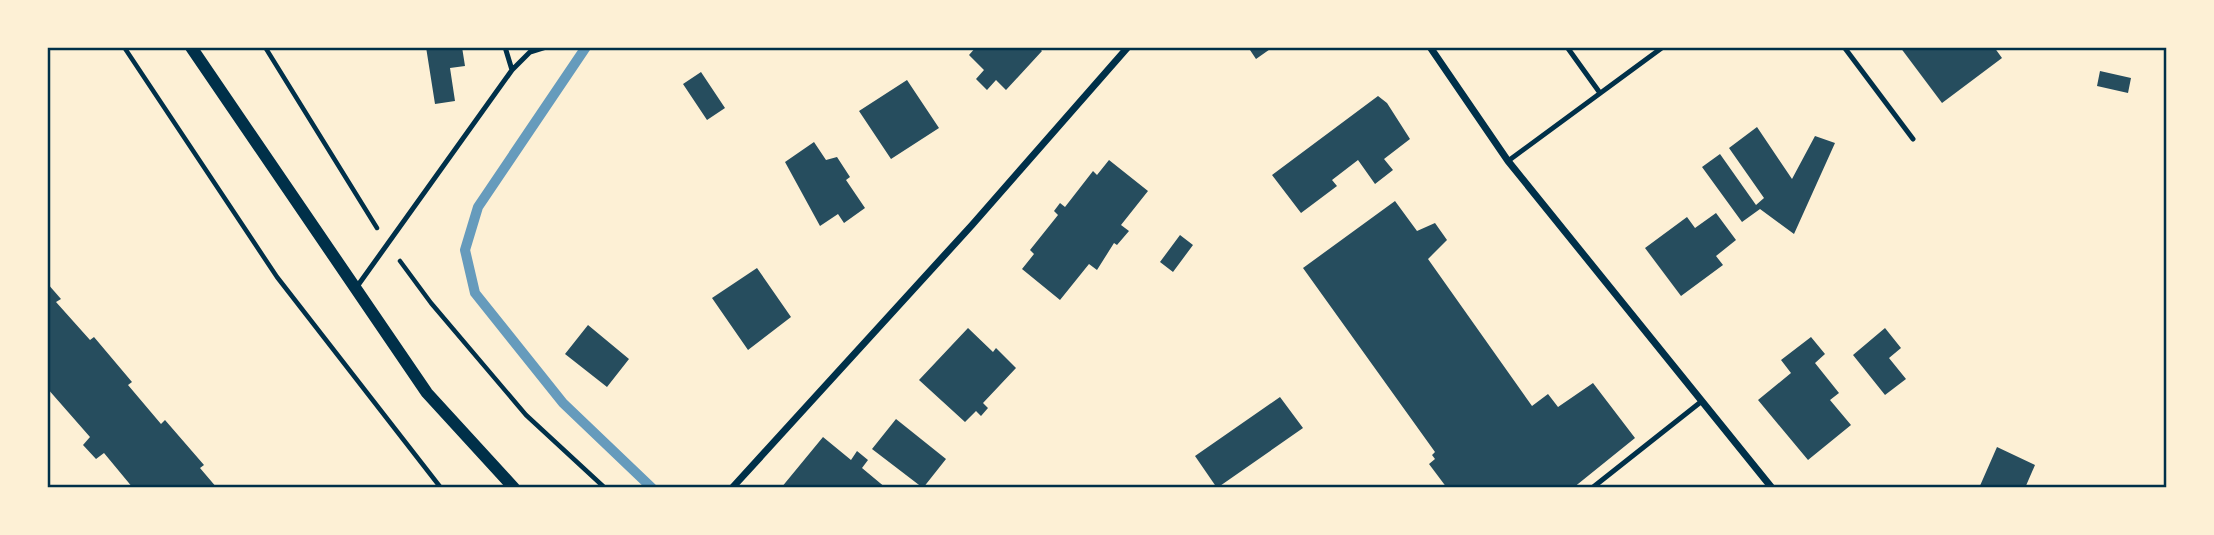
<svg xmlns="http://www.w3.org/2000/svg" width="2214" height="535" viewBox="0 0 2214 535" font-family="Arial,sans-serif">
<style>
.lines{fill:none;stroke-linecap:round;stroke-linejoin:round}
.stream{stroke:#669bbc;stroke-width:10}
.building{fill:#264d5e}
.path{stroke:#003049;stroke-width:4.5}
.service{stroke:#003049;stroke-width:5}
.minor{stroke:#003049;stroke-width:7}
.tertiary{stroke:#003049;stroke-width:12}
.neatline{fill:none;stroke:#003049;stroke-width:2.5}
</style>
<rect width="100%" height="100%" fill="#fdf0d5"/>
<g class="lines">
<path class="stream" d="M586,47L478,207L465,250L475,293L563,403L652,488"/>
</g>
<path class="building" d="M426,47H462L465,66L450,68L455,101L435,104Z
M976,47H1038L1042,51L1006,90L996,80L987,90L976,79L984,70L969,55Z
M1248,47H1273L1256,59Z
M1900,47H1994L2002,58L1942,103Z
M2100,71L2131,78L2128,93L2097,86Z
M701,72L725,108L707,120L683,84Z
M907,80L939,128L891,159L859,111Z
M1378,96L1387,103L1410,139L1384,159L1393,170L1375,184L1358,160L1332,180L1337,186L1301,213L1272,175Z
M1757,127L1792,179L1815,136L1835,143L1794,234L1760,209L1742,222L1702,167L1720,154L1756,205L1764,198L1729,148Z
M814,142L826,160L837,157L850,177L846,180L865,208L844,223L838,214L820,226L785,162Z
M1109,160L1148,191L1121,225L1129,231L1117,245L1114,243L1097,270L1089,264L1060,300L1022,269L1034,254L1030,250L1058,215L1054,211L1060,203L1065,207L1093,171L1097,175Z
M1395,201L1417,231L1435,223L1447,240L1428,259L1532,406L1548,394L1558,407L1593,383L1635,438L1573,488H1447L1429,464L1435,459L1432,455L1435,452L1303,268Z
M1716,213L1736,240L1716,256L1723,265L1681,296L1645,248L1687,217L1695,228Z
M1180,235L1193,245L1173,272L1160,262Z
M757,268L791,317L748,350L712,298Z
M47,283L61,299L56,302L90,340L94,337L132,382L128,385L161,424L165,420L204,465L200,468L217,488H133L104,453L96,459L83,445L90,437L47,388Z
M588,325L629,359L607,387L565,354Z
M968,328L993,352L996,348L1016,368L983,403L988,408L981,416L976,411L965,422L919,380Z
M1885,328L1901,348L1889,358L1906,379L1885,395L1853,355Z
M1811,337L1825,354L1815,363L1839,393L1830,400L1851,425L1808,460L1758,400L1791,373L1781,360Z
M1280,397L1303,428L1217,488L1195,456Z
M896,419L946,459L923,488L872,449Z
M823,437L851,460L857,451L868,460L862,468L886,488H781Z
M1997,447L2035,465L2025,488H1979Z"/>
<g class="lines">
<path class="path" d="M124,47L277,277L441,488
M265,47L377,228
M400,261L431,303L526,415L605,488"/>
<path class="service" d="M1567,47L1600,93
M1844,47L1913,139
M512,70L530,52L546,47
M1508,161L1663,47
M356,288L512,70L505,47
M1592,488L1702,401"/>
<path class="minor" d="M1430,47L1508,161L1772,488
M732,488L972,225L1128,47"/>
<path class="tertiary" d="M191,47L427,393L514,488"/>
</g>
<rect width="2214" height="535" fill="none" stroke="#fdf0d5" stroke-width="98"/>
<rect x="49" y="49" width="2116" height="437" class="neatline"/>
</svg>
